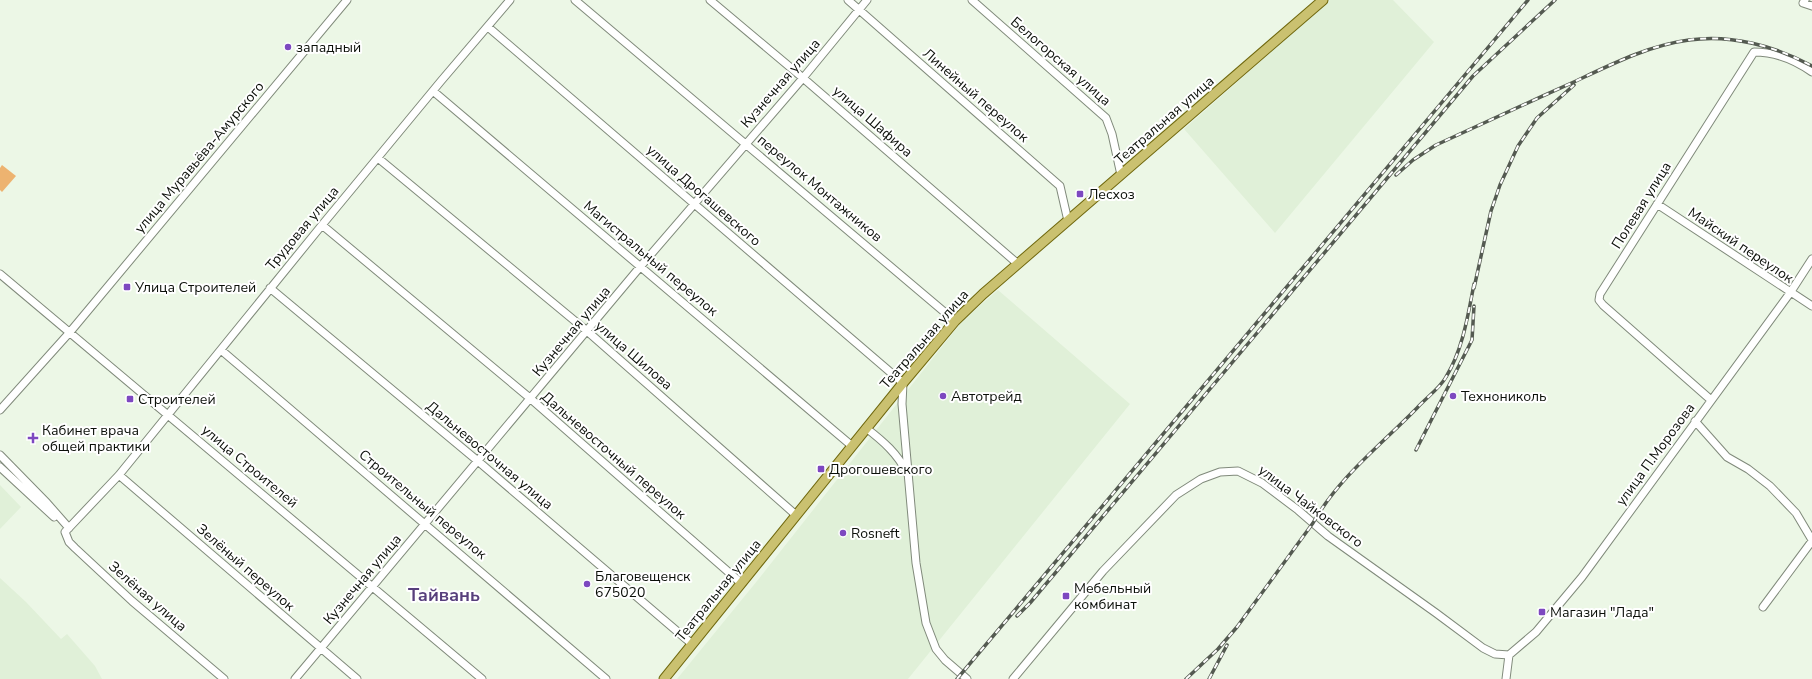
<svg xmlns="http://www.w3.org/2000/svg" width="1812" height="679" viewBox="0 0 1812 679" font-family="'Nunito Sans',sans-serif">
<style>
.built{fill:#e0f0d8}
.green{fill:#edb370}
.lines{fill:none;stroke-linecap:round;stroke-linejoin:round}
.minor-casing{stroke:#808a7b;stroke-width:9}
.major-casing{stroke:#70680e;stroke-width:11}
.minor{stroke:#fff;stroke-width:7}
.major{stroke:#cac170;stroke-width:9}
.rail-casing{stroke:#545a51;stroke-width:3.5}
.rail{stroke:#fff;stroke-width:2;stroke-dasharray:6;stroke-linecap:butt}
.poi-dot{fill:#7d48c0;stroke:#fff;stroke-width:1.5}
.labels{text-anchor:middle;stroke-width:4;stroke-linejoin:round;paint-order:stroke}
.poi-label{font-size:14px;fill:#0b0f09;stroke:#fff;text-anchor:start}
.street-label{font-size:14px;fill:#0b0f09;stroke:#fff}
.district-label{font-size:18px;font-weight:bold;fill:#573f7c;stroke:#fff}
</style>
<rect width="100%" height="100%" fill="#ecf7e6"/>
<path class="built" d="M1330,0H1393L1434,42L1275,233L1184,129Z
M998,290L1130,404L908,679H677L757,581L963,320Z
M0,485L21,507L0,529Z
M0,578L26,602L61,639L67,634L95,666L102,679H0Z"/>
<path class="green" d="M2,165L16,176L2,192L0,190V168Z"/>
<g class="lines">
<g class="minor-casing">
<path id="minor" d="M575,0L955,321
M710,0L803,78L1018,264
M848,0L1060,186L1068,221
M972,0L1106,118L1112,134L1121,175
M1805,0L1803,3L1812,6
M488,27L903,383L902,404L916,563L926,623L936,649L945,660L967,679
M433,91L852,446
M378,158L587,331L796,515
M1657,204L1812,306
M322,225L531,399L741,583
M0,274L482,679
M270,288L479,462L692,644
M221,350L606,679
M1711,400L1603,305L1599,300L1600,294L1754,52C1775,52 1795,60 1812,72
M0,410L70,332L347,0
M1695,421L1727,457L1748,469L1770,486L1796,513L1812,540
M866,428C883,441 898,454 907,473
M0,455L47,503L69,528
M0,467L54,517
M119,475L357,679
M1763,607L1812,541
M1509,655L1536,632L1582,577L1790,293L1812,259
M224,679L132,601L75,548L69,542L65,532L119,475L322,225L441,81L510,0
M295,679L640,267L803,78L867,0
M1013,679L1103,571L1176,495L1201,479L1220,472L1238,471L1262,483L1298,510L1328,536L1436,613L1483,648L1495,654L1509,655
M1506,679L1509,655"/>
</g>
<g class="major-casing">
<path id="major" d="M664,679L903,383L955,321L983,294L1323,0"/>
</g>
<use href="#minor" class="minor"/>
<use href="#major" class="major"/>
<g class="rail-casing">
<path id="rail" d="M1396,175L1413,160L1436,145C1482,124 1529,102 1576,81C1612,64 1650,45 1689,40C1731,34 1775,46 1812,66
M1474,288L1491,211L1500,185L1518,146L1537,118L1574,85
M1416,450L1472,340L1474,306
M1017,616L1030,603L1473,76L1555,0
M957,679L1528,0
M1186,679L1218,649L1237,627L1313,523C1339,477 1381,445 1417,408C1426,398 1440,388 1446,377C1463,349 1468,315 1474,284
M1209,679L1227,645"/>
</g>
<use href="#rail" class="rail"/>
</g>
<g class="poi-dot">
<circle cx="288" cy="47" r="4"/>
<rect x="1076" y="190" width="8" height="8" rx="2"/>
<rect x="123" y="283" width="8" height="8" rx="2"/>
<circle cx="943" cy="396" r="4"/>
<circle cx="1453" cy="396" r="4"/>
<rect x="126" y="395" width="8" height="8" rx="2"/>
<path d="M31 432h4v4h4v4h-4v4h-4v-4h-4v-4h4z"/>
<rect x="817" y="465" width="8" height="8" rx="2"/>
<circle cx="843" cy="533" r="4"/>
<circle cx="587" cy="584" r="4"/>
<rect x="1062" y="592" width="8" height="8" rx="2"/>
<rect x="1538" y="608" width="8" height="8" rx="2"/>
</g>
<g class="labels">
<g class="poi-label">
<text x="296" y="52">западный</text>
<text x="1088" y="199">Лесхоз</text>
<text x="135" y="292">Улица Строителей</text>
<text x="951" y="401">Автотрейд</text>
<text x="1461" y="401">Технониколь</text>
<text x="138" y="404">Строителей</text>
<text x="42" y="435">Кабинет врача<tspan x="42" dy="16">общей практики</tspan></text>
<text x="829" y="474">Дрогошевского</text>
<text x="851" y="538">Rosneft</text>
<text x="595" y="581">Благовещенск<tspan x="595" dy="16">675020</tspan></text>
<text x="1074" y="593">Мебельный<tspan x="1074" dy="16">комбинат</tspan></text>
<text x="1550" y="617">Магазин "Лада"</text>
</g>
<g class="street-label">
<text transform="translate(1061 61) rotate(41)" y="5">Белогорская улица</text>
<text transform="translate(780 83) rotate(-49)" y="5">Кузнечная улица</text>
<text transform="translate(976 95) rotate(41)" y="5">Линейный переулок</text>
<text transform="translate(1164 120) rotate(-41)" y="5">Театральная улица</text>
<text transform="translate(873 121) rotate(41)" y="5">улица Шафира</text>
<text transform="translate(199 157) rotate(-50)" y="5">улица Муравьёва-Амурского</text>
<text transform="translate(820 188) rotate(40)" y="5">переулок Монтажников</text>
<text transform="translate(704 195) rotate(41)" y="5">улица Дрогашевского</text>
<text transform="translate(1641 205) rotate(-58)" y="5">Полевая улица</text>
<text transform="translate(302 228) rotate(-50)" y="5">Трудовая улица</text>
<text transform="translate(1741 245) rotate(34)" y="5">Майский переулок</text>
<text transform="translate(651 258) rotate(40)" y="5">Магистральный переулок</text>
<text transform="translate(571 331) rotate(-50)" y="5">Кузнечная улица</text>
<text transform="translate(924 339) rotate(-49)" y="5">Театральная улица</text>
<text transform="translate(634 355) rotate(41)" y="5">улица Шилова</text>
<text transform="translate(1655 454) rotate(-54)" y="5">улица П.Морозова</text>
<text transform="translate(490 455) rotate(40)" y="5">Дальневосточная улица</text>
<text transform="translate(614 455) rotate(41)" y="5">Дальневосточный переулок</text>
<text transform="translate(250 466) rotate(40)" y="5">улица Строителей</text>
<text transform="translate(423 504) rotate(40)" y="5">Строительный переулок</text>
<text transform="translate(1311 506) rotate(37)" y="5">улица Чайковского</text>
<text transform="translate(246 567) rotate(41)" y="5">Зелёный переулок</text>
<text transform="translate(362 579) rotate(-50)" y="5">Кузнечная улица</text>
<text transform="translate(718 590) rotate(-51)" y="5">Театральная улица</text>
<text transform="translate(148 596) rotate(41)" y="5">Зелёная улица</text>
</g>
<g class="district-label">
<text x="444" y="601">Тайвань</text>
</g>
</g>
</svg>
